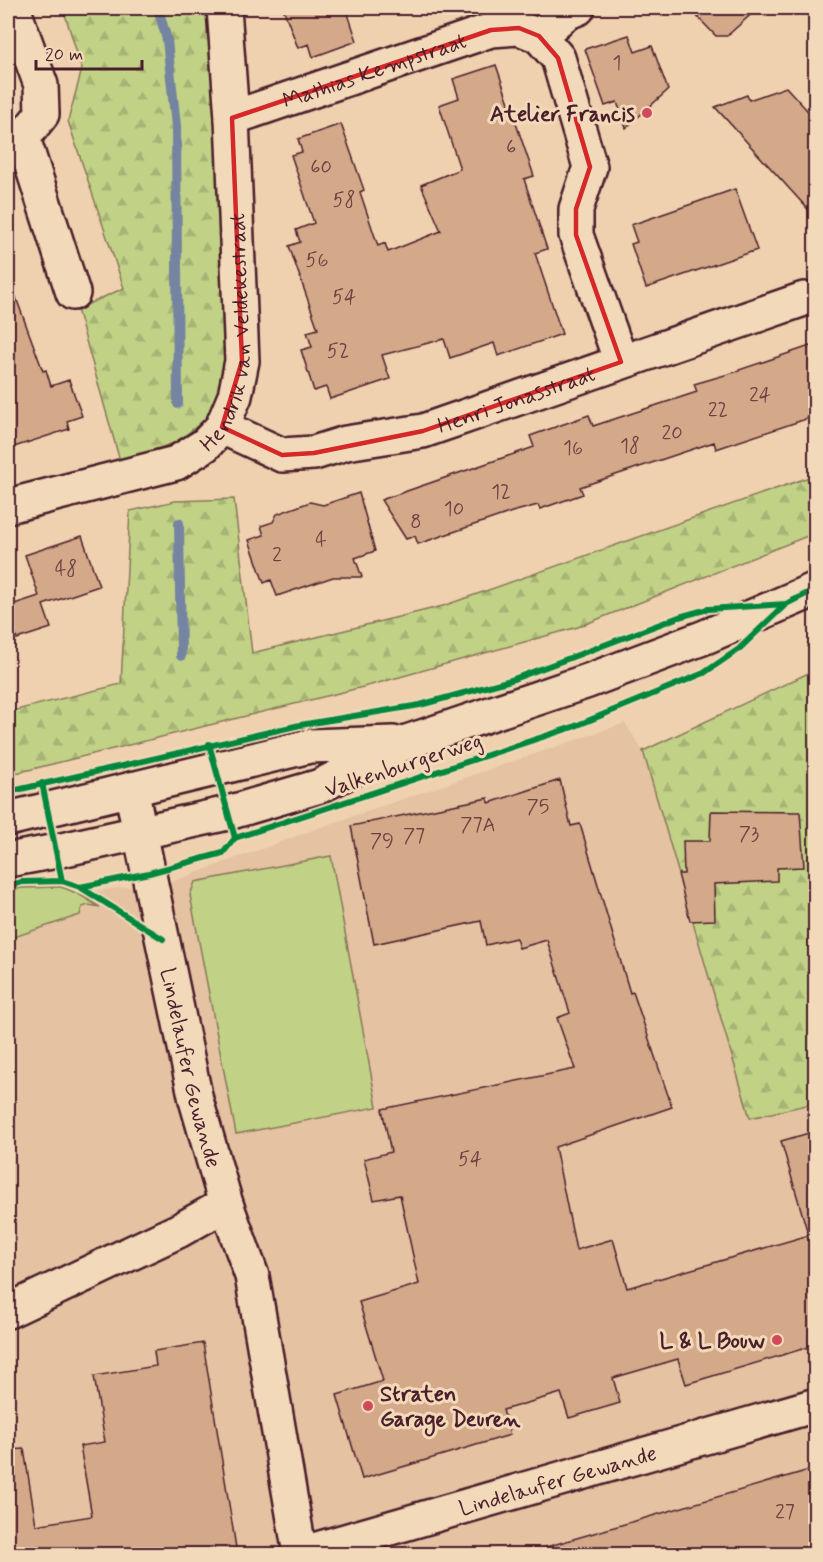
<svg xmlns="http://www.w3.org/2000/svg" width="823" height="1562" viewBox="0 0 823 1562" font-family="Mynerve,sans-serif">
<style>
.built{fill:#e4c2a2}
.green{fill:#c1d286;stroke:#867858;stroke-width:1.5}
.forest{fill:url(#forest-firs);stroke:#867858;stroke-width:1.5}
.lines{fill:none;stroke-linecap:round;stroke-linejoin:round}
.stream{stroke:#7584a1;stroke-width:10}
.building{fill:#d3a98a;stroke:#4a1f2b;stroke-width:1.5}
.street-casing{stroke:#4a1f2b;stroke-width:38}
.secondary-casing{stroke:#4a1f2b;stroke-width:38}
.street{stroke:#f2d9b9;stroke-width:33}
.secondary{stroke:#f2d9b9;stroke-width:33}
.cycleway-casing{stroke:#f2d9b9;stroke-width:10}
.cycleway{stroke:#00873e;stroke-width:6}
.marked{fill:none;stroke:#d62828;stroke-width:4.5;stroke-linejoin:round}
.poi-dot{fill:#d1495b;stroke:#f2d9b9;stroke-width:2}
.labels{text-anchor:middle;stroke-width:6;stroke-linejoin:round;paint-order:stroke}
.number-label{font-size:20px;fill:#6c4243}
.street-label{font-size:22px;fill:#4a1f2b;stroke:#f2d9b9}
.poi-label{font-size:22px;font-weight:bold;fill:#4a1f2b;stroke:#f2d9b9;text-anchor:end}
</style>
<defs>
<pattern id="forest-firs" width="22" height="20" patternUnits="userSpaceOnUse" patternTransform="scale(1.5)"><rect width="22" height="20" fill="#c1d286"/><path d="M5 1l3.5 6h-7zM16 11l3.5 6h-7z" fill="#a7b474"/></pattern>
</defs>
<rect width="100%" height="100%" fill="#efd1af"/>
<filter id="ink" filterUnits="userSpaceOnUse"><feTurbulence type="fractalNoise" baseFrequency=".0167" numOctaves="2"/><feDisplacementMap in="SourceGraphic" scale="12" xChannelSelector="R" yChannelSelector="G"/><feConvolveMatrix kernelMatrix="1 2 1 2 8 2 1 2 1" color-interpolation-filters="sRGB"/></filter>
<g filter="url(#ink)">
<path class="built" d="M625,723L643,751L750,1118L815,1103V1554H8V901L171,882L321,827Z"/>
<path class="green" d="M331,856L377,1107L236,1134L190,895L195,882Z
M60,887C74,890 86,899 98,906L100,907L89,905L82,907L80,915L8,939V891L22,888Z"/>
<path class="forest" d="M63,8H211L233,321L219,408L177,442L120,461L77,309L124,288L68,121L82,69Z
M815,475V533L578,627L371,685L8,775V712L121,684L130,511L175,501L234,499L252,653L443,606Z
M815,670V1103L750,1118L643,751Z"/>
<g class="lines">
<path class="stream" d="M158,8L167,40L176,126L178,404
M179,523L181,656"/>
</g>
<path class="building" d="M283,8H346L357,41L313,57L309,44L298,48Z
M689,8H758L727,36H716Z
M629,35L635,52L652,46L668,90L626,128L617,102L605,106L585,49Z
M496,65L534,176L524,179L547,249L535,253L562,334L498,356L494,343L450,358L444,339L382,355L390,379L330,399L326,387L314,391L301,350L312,347L307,332L318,329L289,246L300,242L296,230L314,223L291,155L302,152L298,139L341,124L364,190L360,192L378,246L385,243L388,252L441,231L421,185L460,169L439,105L459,98L453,79Z
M786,87L816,120V218L715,107L747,95L749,100Z
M735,189L757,250L646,288L631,244L637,242L631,225Z
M11,284L43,371L46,370L51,386L69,380L82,416L67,421L69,429L8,449V285Z
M816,344V415L803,420L716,449L714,442L580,487L583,494L540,509L538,505L512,512L418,544L415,536L406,539L381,500L534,447L530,436L589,415L593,426L697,392L694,384L739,371V370Z
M359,493L375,551L355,558L362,577H333L277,596L271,580L264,583L249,540L264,535L261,526L273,522L277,514L310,502L323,505Z
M82,536L99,586L43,605L51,628L17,639L8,606L39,596L25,555Z
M560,780L571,826L580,824L630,993L633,992L672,1107L555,1147L576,1250L613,1239L627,1288L816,1233V1345L686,1384L678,1359L613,1378L620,1403L569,1418L561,1393L503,1410L510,1435L362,1479L337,1395L383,1381L359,1302L419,1284L400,1195L374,1200L364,1159L391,1152L382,1109L575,1069L557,1018L570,1013L547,940L519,948L516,938L486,945L481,921L374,944L351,826L488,798L489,803Z
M711,811L800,812L804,867L777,868V881L714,884L715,920L690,921L678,874H684L683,841H710Z
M816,1131V1233L808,1234L781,1141Z
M203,1343L237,1554H8V1450L24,1449L36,1525L92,1516L80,1446L105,1442L94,1376L156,1366L154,1351Z
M816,1468V1554H547L546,1547Z"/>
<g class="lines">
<g class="street-casing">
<g id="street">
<path d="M13,8L41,85L42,114L23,138"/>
<path d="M539,36L558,58L590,167L576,209V235L621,362"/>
<path id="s1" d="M232,118L491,30L519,28L539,36L566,13L578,8"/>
<path d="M23,138L73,293"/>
<path id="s2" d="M222,427L282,455L314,453L346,443L423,431L804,299"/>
<path id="s3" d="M8,506L176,463L205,445L222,427L235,396L242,361L232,118L224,8"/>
<path id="s4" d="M131,789L196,1100L226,1204L252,1276L300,1554"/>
<path d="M8,1311L180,1230L226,1204"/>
<path id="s5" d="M300,1554L816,1405"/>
</g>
</g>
<g class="secondary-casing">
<path id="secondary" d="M8,819L310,746L393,743
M8,860L57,851L228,813L320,786L404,743L588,681L705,637L816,589"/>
</g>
<use href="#street" class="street"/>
<use href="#secondary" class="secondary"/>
<g class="cycleway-casing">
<path id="cycleway" d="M209,744L235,838
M42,783L62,881
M8,792L300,725L420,705L511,680L679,617L708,609L786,604
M8,886L22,882L62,881L80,887L149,873L223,853L235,838L573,727L704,673L739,649L786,604L816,589
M80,887L163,939"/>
</g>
<use href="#cycleway" class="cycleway"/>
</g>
</g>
<path class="marked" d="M519,28L539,36L558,58L590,167L576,209V235L621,362L423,431L314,453L282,455L222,427L242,361L232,118L491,30Z"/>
<g class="poi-dot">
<circle cx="647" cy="113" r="6"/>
<circle cx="777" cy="1340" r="6"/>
<circle cx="368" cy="1406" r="6"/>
</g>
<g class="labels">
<g class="number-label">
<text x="617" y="69">1</text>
<text x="511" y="153">6</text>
<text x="321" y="173">60</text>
<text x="344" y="206">58</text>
<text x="317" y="266">56</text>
<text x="344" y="303">54</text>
<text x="338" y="357">52</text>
<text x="760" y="401">24</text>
<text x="718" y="416">22</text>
<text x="672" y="439">20</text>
<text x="630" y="452">18</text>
<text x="573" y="454">16</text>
<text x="501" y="498">12</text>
<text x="454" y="515">10</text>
<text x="416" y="528">8</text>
<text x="321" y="546">4</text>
<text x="277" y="561">2</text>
<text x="66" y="575">48</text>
<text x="538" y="813">75</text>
<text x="478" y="831">77A</text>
<text x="749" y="840">73</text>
<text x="414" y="842">77</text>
<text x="382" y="847">79</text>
<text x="470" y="1165">54</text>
<text x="785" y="1518">27</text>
</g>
<g class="street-label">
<text dy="8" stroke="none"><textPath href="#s1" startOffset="150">Mathias Kempstraat</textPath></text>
<text dy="8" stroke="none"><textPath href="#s3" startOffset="327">Hendrik van Veldekestraat</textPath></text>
<text dy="8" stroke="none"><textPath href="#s2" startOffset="308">Henri Jonasstraat</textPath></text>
<text transform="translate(403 764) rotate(-18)" y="8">Valkenburgerweg</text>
<text dy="8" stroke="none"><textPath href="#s4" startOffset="285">Lindelaufer Gewande</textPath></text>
<text dy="8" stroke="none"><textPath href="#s5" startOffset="268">Lindelaufer Gewande</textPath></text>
</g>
<g class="poi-label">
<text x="635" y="121">Atelier Francis</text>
<text x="765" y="1348">L &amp; L Bouw</text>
<text x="380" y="1401" text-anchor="start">Straten<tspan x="380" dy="25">Garage Deuren</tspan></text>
</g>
</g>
<rect width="823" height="1562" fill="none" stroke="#f2d9b9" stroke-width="30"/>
<rect x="15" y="15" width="793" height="1532" fill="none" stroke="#4a1f2b" stroke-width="2" filter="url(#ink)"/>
<path d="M36 60v9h106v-9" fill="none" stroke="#4a1f2b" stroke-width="3"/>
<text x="45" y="60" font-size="18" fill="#4a1f2b" stroke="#f2d9b9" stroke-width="4.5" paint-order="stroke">20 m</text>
</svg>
